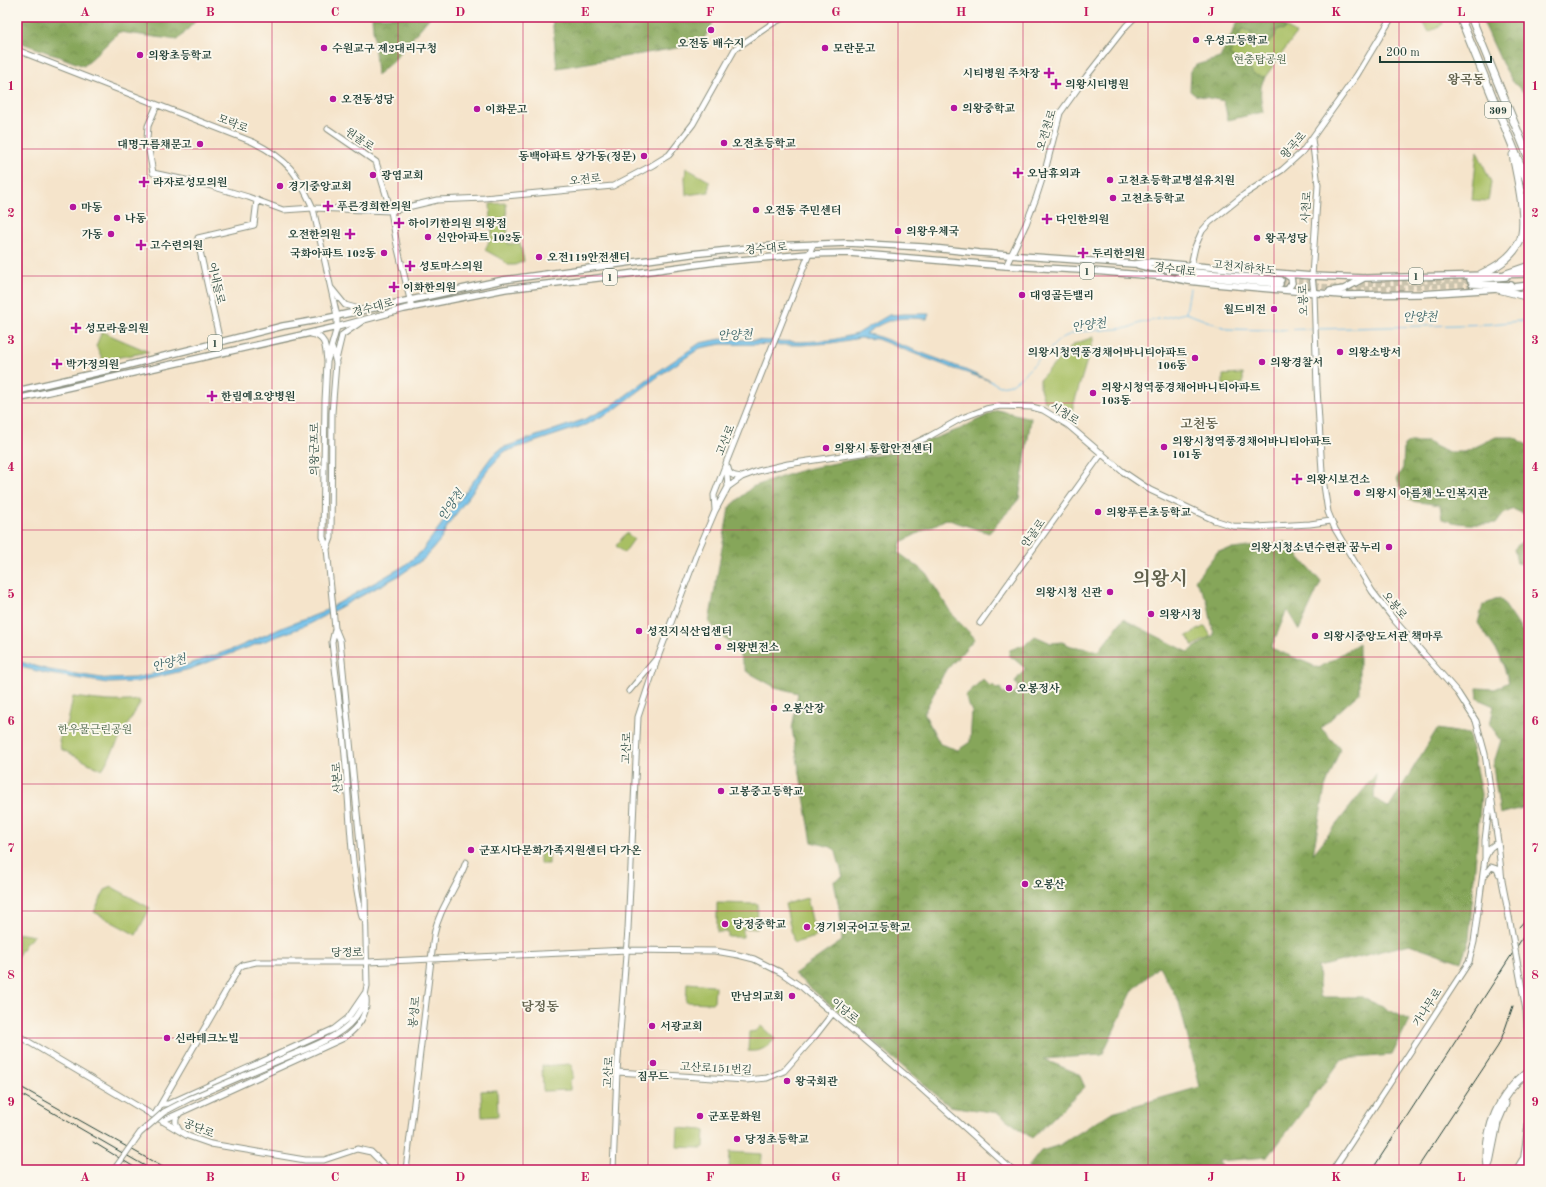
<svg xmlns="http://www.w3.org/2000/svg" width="1546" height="1187" viewBox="0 0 1546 1187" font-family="'Old Standard TT','Noto Serif KR',serif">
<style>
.green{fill:#a8bf64;stroke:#647e4c}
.forest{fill:url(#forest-crowns);stroke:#527247}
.water{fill:#6fbfea;stroke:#477e8f}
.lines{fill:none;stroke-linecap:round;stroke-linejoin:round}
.stream{stroke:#6fbfea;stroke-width:1}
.primary-tunnel{stroke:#cac3ad;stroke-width:5.5;stroke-dasharray:5.5 3;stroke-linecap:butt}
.secondary-casing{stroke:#8a9080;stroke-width:7}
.primary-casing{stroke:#8a9080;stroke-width:8}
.highway-casing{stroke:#8a9080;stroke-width:9}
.secondary{stroke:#fff;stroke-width:5}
.primary{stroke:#fff;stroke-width:5.5}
.highway{stroke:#fff;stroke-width:7}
.rail{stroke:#1f3d34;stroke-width:1}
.secondary-bridge-casing{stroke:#8a9080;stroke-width:7;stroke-linecap:butt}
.secondary-bridge{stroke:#fff;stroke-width:5}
.grid{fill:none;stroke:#c2185b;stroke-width:1;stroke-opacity:0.55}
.poi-dot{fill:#b5179e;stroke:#fbf7ec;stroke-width:1.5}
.labels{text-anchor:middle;stroke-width:4;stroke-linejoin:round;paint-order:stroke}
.shield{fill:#fbf7ec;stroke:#61756b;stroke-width:1}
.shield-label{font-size:10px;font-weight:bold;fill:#1f3d34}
.poi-label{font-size:11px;font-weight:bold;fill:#1f3d34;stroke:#fbf7ec;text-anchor:start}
.park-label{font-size:11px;fill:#415e40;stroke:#fbf7ec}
.street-label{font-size:11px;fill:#1f3d34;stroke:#fbf7ec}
.water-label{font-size:12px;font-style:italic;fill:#335e62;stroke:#fbf7ec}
.quarter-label{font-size:13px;font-weight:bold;fill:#61614d;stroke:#fbf7ec}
.town-label{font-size:19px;font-weight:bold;fill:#61614d;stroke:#fbf7ec}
.neatline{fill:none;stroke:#c2185b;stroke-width:1.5}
.grid-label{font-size:13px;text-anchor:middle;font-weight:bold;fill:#c2185b}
</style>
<defs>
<pattern id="forest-crowns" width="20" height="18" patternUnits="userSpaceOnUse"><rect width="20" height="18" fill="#86a65a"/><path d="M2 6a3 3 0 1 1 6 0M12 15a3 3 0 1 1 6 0" fill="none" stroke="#6d884b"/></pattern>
</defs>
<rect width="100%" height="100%" fill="#fbf7ec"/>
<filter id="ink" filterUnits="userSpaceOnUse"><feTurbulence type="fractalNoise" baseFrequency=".025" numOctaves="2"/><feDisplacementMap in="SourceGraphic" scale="8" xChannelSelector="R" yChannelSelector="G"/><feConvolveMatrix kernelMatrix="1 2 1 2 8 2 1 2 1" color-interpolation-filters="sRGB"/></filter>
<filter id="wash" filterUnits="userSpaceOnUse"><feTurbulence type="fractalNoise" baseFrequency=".012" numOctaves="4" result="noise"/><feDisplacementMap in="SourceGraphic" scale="16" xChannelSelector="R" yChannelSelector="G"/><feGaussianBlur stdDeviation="0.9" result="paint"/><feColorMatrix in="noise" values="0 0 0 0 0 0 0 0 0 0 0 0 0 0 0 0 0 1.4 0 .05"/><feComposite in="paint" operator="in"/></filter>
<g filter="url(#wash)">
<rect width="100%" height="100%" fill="#f5e4cb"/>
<path class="green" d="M1420,17H1440L1443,24L1429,32Z
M1286,27L1296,34L1265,77L1256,76L1251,74L1229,55L1242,29L1249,31L1253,37L1279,29L1284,30Z
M1477,151L1491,182L1488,201L1472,200Z
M686,168L709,181V192L686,195L685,178Z
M506,203L508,244L520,243L524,261L515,265H508L503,260L485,250L492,235L490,204Z
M102,331C117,339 134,345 149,352L103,360L96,346Z
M1094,337L1070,417L1055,406L1044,401L1040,388V379L1074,344Z
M1243,374V384L1223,385V375Z
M626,533L634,539L624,553L616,546Z
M1205,626L1211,636L1193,646L1187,636Z
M73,697C96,700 117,703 139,700L140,703L102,770L61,749L59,740L68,722Z
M540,851H549V864H540Z
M112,887L150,908L136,935L94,912L105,890Z
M807,898L816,937L794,943L785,904Z
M717,903L758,904L757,929L743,928V937H728V932H717Z
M17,933L34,936L26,943L17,957Z
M687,983L713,985L715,987L714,1001L712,1003L686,1002Z
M761,1026L775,1039C767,1048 760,1052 748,1051L749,1032L756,1031Z
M570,1064L572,1065L573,1077L570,1081V1090L543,1091L542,1066Z
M497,1090L498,1116L482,1117L481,1091Z
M678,1128L703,1130L705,1131L704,1147L702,1148L677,1147Z
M730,1152L762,1154L761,1170H729Z"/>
<path class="forest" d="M17,17H199L178,40L119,32L84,66L17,41Z
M372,17H430L394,60L377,75Z
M552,17H716L701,44L557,68Z
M1240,17H1270L1286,27L1284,30L1279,29L1276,31C1275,39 1271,42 1264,46L1257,42V38L1253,37L1249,31L1242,29L1229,55C1235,59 1241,62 1247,66C1256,73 1247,75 1265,77C1258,88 1261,100 1263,112L1228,120L1224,101L1195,95L1190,91L1191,70L1196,65L1220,58Z
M1481,17H1529V98L1513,82L1502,63Z
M997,410L1031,418L1019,499L989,533L946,519L901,542L899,553L926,573L953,616L975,638L944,673L924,713L940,744L958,750L970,742L972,712L965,696L983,679L990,686L993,685L997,689L1000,688L1003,693H1016L1018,685L1015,683C1017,677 1023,674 1025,668L1009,655L1010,650L1026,644L1035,636L1051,643L1062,642L1071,646L1099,651L1123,619L1188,652L1214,635L1207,600L1195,580L1218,551L1286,542L1321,582L1299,630L1287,610L1271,648L1319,668L1359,643V693L1321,728L1340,749L1325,788L1313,854L1376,774L1374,798L1389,808L1437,729L1469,734L1481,794L1469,939L1461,962L1410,944L1318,967L1320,997H1362L1409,1020L1392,1055L1342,1059L1268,1157L1218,1161L1225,1170H1029V1166L1041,1151L1060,1145L1112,1112L1200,1087L1179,1002L1159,966L1133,990L1102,1055L1043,1059L1079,1074L1085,1087L1032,1138L998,1113L949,1106L794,974L842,941L840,913L834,881L843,877L836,852L831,847L812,842L792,729L798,693L775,687L746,671L738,651L709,623L729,508L752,487L802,470L840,462L896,452L960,429Z
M1496,437H1514L1529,446V572L1524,564L1517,563L1514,549L1521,542L1527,540L1528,528L1526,515L1513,509L1502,515L1496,523C1477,525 1460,525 1442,519L1440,505L1411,501L1402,491L1397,478L1403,468L1404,446L1410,442H1427L1447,452H1465Z
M1500,598L1523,632L1529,635V801L1526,807L1500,814L1493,766L1501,740L1490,725L1494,706L1478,699L1477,688L1495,689L1509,682L1500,656L1478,623L1483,605Z"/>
<path class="water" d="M906,314H929L927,319C899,317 889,317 865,334L874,335L951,364L991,381L949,367L877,339L860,338L831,343L801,345L721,344L700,348L660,375L614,410L585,425L504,452L490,467L448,525L441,539L425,558L400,575L305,626L190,669L136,682L108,683L49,674L17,666V661L49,670L108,679L135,678L178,668L236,648L284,627L321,613L404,566L421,552L492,456L502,448L583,420L610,407L656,373L700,343L721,339L801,342L832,340L857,334L889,315Z"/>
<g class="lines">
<path class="stream" d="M1186,313L1190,288
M1318,329L1491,324L1529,320
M990,381L1000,386L1012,384L1020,378L1061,338L1077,332L1128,328L1140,323L1186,313L1228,329L1272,330L1313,329"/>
</g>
</g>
<g filter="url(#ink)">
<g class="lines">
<path class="primary-tunnel" d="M1281,280L1317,283
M1280,284L1366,289L1472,284
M1351,285L1470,280"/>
<g class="secondary-casing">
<path id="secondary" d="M17,50L253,142C289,160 297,173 313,208L337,316V327L327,362L325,401L323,537L327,549L335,628L340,640L365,894L367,986C365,994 364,1003 360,1010C346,1037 307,1048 280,1060
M157,105L148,126L147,139L153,173L208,185L248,197L283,210L313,208L391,211L437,200L484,198L613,186L651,166L669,155L693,124L735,49L773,23L785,17
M328,129L376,162L391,211L397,245L412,308
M1312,139L1318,185L1312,276L1314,293L1317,388L1322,472L1328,512L1335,529L1372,591L1395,621L1458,693L1476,721L1485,754L1498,842L1502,881L1509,917
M1191,265L1195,247L1202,231L1210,222L1245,194L1282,170L1302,152L1357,75L1392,17
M1006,266L1026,224L1036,198L1046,167L1060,113L1086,77L1126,26L1135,17
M332,289L345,305L363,310
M311,334C327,337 325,347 327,361
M220,342L198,242V238L254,225L257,200
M336,360L342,335L361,322
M728,468C729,476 735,476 742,477
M728,487L742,477L758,471L788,464L909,446L930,436L962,418L986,409L1000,406L1032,407L1043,410L1068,425L1122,471L1150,490L1214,520L1233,526L1257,527L1310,524L1331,521
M715,510L714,495L725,466
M327,549L331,538L332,413L336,363L332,348
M980,623L1102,453
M335,629L332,642C336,680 342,718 345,756C350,810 350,864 362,917
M629,691L656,659
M1485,857V840L1490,799
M1484,876L1491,867L1497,869L1499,874
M1526,1010L1529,1052
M17,1035L188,1136L211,1144L305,1160H324L357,1149L371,1152L389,1170
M617,1072L746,1080L767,1078L784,1071L815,1036L833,1013
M161,1104H168L334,1029L348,1018L365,993
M154,1116L239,968L243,965L256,962H367L627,950L715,951L738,955L754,959L780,972L803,988L915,1083L1012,1170
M162,1121L344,1038C357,1028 368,1016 366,998
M179,1130C175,1123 174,1119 180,1113
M406,1170L434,935C439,908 457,888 466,862
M613,1170L617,1072L628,929L638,717L658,657L698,551L715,511L728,487L726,463L813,244
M1333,1170L1469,962L1474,942L1485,858L1490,848L1498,842
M1516,1170L1522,1160
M1522,1170L1529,1117"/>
</g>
<g class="primary-casing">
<path id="primary" d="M1138,265L1150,268L1281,280
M1178,277L1191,276L1280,284
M1470,280L1506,277
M1472,284L1511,285
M1285,290L1288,289L1292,283L1291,278L1285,274
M1331,294L1329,293L1330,291L1344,289L1364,278
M17,391L113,369L283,326L318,320L503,280L691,254L770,246L848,243L923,247L980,253L1134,264L1151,262L1312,276L1365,278L1529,274
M17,399L337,327L404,309L505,289L598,278L716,262L808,254L849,253L1006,266L1080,270L1168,277L1188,281L1215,284L1341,295L1421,294L1498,289L1529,285"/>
</g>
<g class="highway-casing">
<path id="highway" d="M1460,17L1529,186
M1471,17L1529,159
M1481,274C1496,267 1510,259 1519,243C1529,225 1517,176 1513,155
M1506,274L1529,266
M1498,289L1529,297
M1489,1163L1497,1123L1505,1104
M1488,1167C1483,1129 1499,1094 1529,1071"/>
</g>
<use href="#secondary" class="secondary"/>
<use href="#primary" class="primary"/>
<use href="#highway" class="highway"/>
<path class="rail" d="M1519,927L1529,916
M17,1085L168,1170
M17,1092L152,1170
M93,1142L139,1170
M1372,1170L1529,928
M1416,1170L1498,1046L1504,1032L1513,1006"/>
<g class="secondary-bridge-casing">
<path id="secondary-bridge" d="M1509,917L1526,1010
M114,1170L140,1133L164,1112L189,1099L280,1060"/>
</g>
<use href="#secondary-bridge" class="secondary-bridge"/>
</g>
</g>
<path class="grid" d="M147,17V1170M272,17V1170M398,17V1170M523,17V1170M648,17V1170M773,17V1170M898,17V1170M1023,17V1170M1148,17V1170M1274,17V1170M1399,17V1170M17,149H1529M17,276H1529M17,403H1529M17,530H1529M17,657H1529M17,784H1529M17,911H1529M17,1038H1529"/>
<g class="poi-dot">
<circle cx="711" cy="30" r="4"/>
<circle cx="1196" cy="40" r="4"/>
<circle cx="324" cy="48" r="4"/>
<circle cx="825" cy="48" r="4"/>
<circle cx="140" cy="55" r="4"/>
<path d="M1047 67h4v4h4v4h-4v4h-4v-4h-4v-4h4z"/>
<path d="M1054 78h4v4h4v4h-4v4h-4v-4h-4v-4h4z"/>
<circle cx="333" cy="99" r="4"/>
<circle cx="954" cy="108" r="4"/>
<circle cx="477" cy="109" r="4"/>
<circle cx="724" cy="143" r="4"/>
<circle cx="200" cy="144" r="4"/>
<circle cx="644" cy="156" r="4"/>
<path d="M1016 167h4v4h4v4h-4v4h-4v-4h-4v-4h4z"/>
<circle cx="373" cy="175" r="4"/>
<circle cx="1110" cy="180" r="4"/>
<path d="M142 176h4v4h4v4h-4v4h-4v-4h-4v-4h4z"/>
<circle cx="280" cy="186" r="4"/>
<circle cx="1113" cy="198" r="4"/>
<path d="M326 200h4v4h4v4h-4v4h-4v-4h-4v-4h4z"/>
<circle cx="73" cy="207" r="4"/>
<circle cx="756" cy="210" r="4"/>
<circle cx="117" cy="218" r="4"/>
<path d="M1045 213h4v4h4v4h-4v4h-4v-4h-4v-4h4z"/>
<path d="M397 217h4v4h4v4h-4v4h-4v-4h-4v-4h4z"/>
<circle cx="898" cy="231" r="4"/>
<circle cx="111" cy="234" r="4"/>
<path d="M348 228h4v4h4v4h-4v4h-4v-4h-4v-4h4z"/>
<circle cx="428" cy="237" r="4"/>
<circle cx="1257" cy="238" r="4"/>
<path d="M139 239h4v4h4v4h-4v4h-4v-4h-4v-4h4z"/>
<circle cx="384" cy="253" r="4"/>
<path d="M1081 247h4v4h4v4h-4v4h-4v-4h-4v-4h4z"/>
<circle cx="539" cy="257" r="4"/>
<path d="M408 260h4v4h4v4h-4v4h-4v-4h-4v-4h4z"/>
<path d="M392 281h4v4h4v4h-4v4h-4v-4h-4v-4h4z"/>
<circle cx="1022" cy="295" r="4"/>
<circle cx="1274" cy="309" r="4"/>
<path d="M74 322h4v4h4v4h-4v4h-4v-4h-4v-4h4z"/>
<circle cx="1340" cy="352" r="4"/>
<circle cx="1195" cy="358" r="4"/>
<circle cx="1262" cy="362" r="4"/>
<path d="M55 358h4v4h4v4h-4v4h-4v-4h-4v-4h4z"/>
<circle cx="1093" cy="393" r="4"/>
<path d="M210 390h4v4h4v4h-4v4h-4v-4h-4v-4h4z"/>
<circle cx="1164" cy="447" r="4"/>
<circle cx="826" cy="448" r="4"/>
<path d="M1295 473h4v4h4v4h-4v4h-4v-4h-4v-4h4z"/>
<circle cx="1357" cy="493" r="4"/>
<circle cx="1098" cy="512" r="4"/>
<circle cx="1389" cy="547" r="4"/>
<circle cx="1110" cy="592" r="4"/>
<circle cx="1151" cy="614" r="4"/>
<circle cx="639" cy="631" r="4"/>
<circle cx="1315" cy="636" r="4"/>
<circle cx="718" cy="647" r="4"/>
<circle cx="1009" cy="688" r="4"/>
<circle cx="774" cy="708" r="4"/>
<circle cx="721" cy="791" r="4"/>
<circle cx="471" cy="850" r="4"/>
<circle cx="1025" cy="884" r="4"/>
<circle cx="725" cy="924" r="4"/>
<circle cx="807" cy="927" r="4"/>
<circle cx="792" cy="996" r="4"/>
<circle cx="652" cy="1026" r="4"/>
<circle cx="167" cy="1038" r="4"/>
<circle cx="653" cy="1063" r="4"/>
<circle cx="787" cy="1081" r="4"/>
<circle cx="700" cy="1116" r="4"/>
<circle cx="737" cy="1139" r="4"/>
</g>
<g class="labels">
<g class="shield">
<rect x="1485" y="102" width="26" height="16" rx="3"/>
<rect x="1080" y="263" width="14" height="16" rx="3"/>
<rect x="1409" y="268" width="14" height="16" rx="3"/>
<rect x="603" y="269" width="14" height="16" rx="3"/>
<rect x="208" y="335" width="14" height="16" rx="3"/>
</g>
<g class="shield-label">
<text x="1498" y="114">309</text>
<text x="1087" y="275">1</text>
<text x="1416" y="280">1</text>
<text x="610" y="281">1</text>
<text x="215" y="347">1</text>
</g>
<g class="poi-label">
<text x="1204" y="44">우성고등학교</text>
<text x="711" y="47" text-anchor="middle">오전동 배수지</text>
<text x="332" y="52">수원교구 제2대리구청</text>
<text x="833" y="52">모란문고</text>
<text x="148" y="59">의왕초등학교</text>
<text x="1040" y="77" text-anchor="end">시티병원 주차장</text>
<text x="1065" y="88">의왕시티병원</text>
<text x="341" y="103">오전동성당</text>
<text x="962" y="112">의왕중학교</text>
<text x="485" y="113">이화문고</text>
<text x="732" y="147">오전초등학교</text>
<text x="192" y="148" text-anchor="end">대명구름채문고</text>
<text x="636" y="160" text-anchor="end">동백아파트 상가동(정문)</text>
<text x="1027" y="177">오남휴외과</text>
<text x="381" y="179">광염교회</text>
<text x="1118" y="184">고천초등학교병설유치원</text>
<text x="153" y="186">라자로성모의원</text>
<text x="288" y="190">경기중앙교회</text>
<text x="1121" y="202">고천초등학교</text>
<text x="337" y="210">푸른경희한의원</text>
<text x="81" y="211">마동</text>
<text x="764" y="214">오전동 주민센터</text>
<text x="125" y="222">나동</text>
<text x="1056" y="223">다인한의원</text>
<text x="408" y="227">하이키한의원 의왕점</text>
<text x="906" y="235">의왕우체국</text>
<text x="103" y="238" text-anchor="end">가동</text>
<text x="341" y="238" text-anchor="end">오전한의원</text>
<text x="436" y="241">신안아파트 102동</text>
<text x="1265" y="242">왕곡성당</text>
<text x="150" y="249">고수련의원</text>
<text x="376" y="257" text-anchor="end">국화아파트 102동</text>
<text x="1092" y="257">두리한의원</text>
<text x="547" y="261">오전119안전센터</text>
<text x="419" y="270">성토마스의원</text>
<text x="403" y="291">이화한의원</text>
<text x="1030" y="299">대영골든밸리</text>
<text x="1266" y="313" text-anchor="end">월드비전</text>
<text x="85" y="332">성모라움의원</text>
<text x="1187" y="356" text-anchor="end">의왕시청역풍경채어바니티아파트<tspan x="1187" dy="13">106동</tspan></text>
<text x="1348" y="356">의왕소방서</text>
<text x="1270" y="366">의왕경찰서</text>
<text x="66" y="368">박가정의원</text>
<text x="1101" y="391">의왕시청역풍경채어바니티아파트<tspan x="1101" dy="13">103동</tspan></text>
<text x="221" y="400">한림예요양병원</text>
<text x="1172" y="445">의왕시청역풍경채어바니티아파트<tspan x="1172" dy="13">101동</tspan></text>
<text x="834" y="452">의왕시 통합안전센터</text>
<text x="1306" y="483">의왕시보건소</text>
<text x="1365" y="497">의왕시 아름채 노인복지관</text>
<text x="1106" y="516">의왕푸른초등학교</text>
<text x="1381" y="551" text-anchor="end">의왕시청소년수련관 꿈누리</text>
<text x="1102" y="596" text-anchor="end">의왕시청 신관</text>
<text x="1159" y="618">의왕시청</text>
<text x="647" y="635">성진지식산업센터</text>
<text x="1323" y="640">의왕시중앙도서관 책마루</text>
<text x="726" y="651">의왕변전소</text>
<text x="1017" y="692">오봉정사</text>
<text x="782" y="712">오봉산장</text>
<text x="729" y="795">고봉중고등학교</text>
<text x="479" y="854">군포시다문화가족지원센터 다가온</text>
<text x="1033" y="888">오봉산</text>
<text x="733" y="928">당정중학교</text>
<text x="815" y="931">경기외국어고등학교</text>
<text x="784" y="1000" text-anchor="end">만남의교회</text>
<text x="660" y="1030">서광교회</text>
<text x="175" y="1042">신라테크노빌</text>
<text x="653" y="1080" text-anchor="middle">짐무드</text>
<text x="795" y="1085">왕국회관</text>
<text x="708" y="1120">군포문화원</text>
<text x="745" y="1143">당정초등학교</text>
</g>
<g class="park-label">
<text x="1260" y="63">현충탑공원</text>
<text x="95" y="733">한우물근린공원</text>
</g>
<g class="street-label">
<text transform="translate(233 123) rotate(21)" y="4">모락로</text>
<text transform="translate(1046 130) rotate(-73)" y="4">오전천로</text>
<text transform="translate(360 139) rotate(34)" y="4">원골로</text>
<text transform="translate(1293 145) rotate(-48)" y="4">왕곡로</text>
<text transform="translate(585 179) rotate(-6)" y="4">오전로</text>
<text transform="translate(1306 207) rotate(-86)" y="4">사천로</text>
<text transform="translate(766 248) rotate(-5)" y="4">경수대로</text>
<text transform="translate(1244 267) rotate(6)" y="4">고천지하차도</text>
<text transform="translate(1175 269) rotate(8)" y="4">경수대로</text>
<text transform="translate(217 283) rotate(77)" y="4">어내들로</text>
<text transform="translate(1303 300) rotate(-93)" y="4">오봉로</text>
<text transform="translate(373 307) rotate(-15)" y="4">경수대로</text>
<text transform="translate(1065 413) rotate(33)" y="4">시청로</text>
<text transform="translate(725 440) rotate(-68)" y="4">고산로</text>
<text transform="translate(314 449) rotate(-90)" y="4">의왕군포로</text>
<text transform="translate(1033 533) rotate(-54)" y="4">안골로</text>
<text transform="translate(1395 605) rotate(51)" y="4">오봉로</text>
<text transform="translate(626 748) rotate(-88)" y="4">고산로</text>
<text transform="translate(337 778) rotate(-94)" y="4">산본로</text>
<text x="347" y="956">당정로</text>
<text transform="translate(1427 1007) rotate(-57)" y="4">가나무로</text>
<text transform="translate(845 1010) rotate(40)" y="4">이당로</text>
<text transform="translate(414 1012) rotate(-84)" y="4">봉성로</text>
<text transform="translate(716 1068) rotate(3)" y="4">고산로151번길</text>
<text transform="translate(608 1072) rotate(-86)" y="4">고산로</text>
<text transform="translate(199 1128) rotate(22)" y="4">공단로</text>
</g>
<g class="water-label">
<text transform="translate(1420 317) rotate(-1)" y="4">안양천</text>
<text transform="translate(1089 325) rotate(-8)" y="4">안양천</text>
<text transform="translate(735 335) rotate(-2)" y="4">안양천</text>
<text transform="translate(451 505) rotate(-55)" y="4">안양천</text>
<text transform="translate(169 663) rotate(-15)" y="4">안양천</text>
</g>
<g class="quarter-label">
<text x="1466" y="84">왕곡동</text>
<text x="1199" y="428">고천동</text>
<text x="540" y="1011">당정동</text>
</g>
<g class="town-label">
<text x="1160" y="585">의왕시</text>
</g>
</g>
<rect width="1546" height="1187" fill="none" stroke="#fbf7ec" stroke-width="44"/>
<path d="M1380 56v6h111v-6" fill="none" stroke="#1f3d34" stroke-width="2"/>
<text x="1386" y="56" font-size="12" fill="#1f3d34" stroke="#fbf7ec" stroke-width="3" paint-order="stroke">200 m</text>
<rect x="22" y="22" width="1502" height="1143" class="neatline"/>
<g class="grid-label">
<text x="85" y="16">A</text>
<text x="210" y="16">B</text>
<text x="335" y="16">C</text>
<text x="460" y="16">D</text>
<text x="585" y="16">E</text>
<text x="710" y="16">F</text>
<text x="836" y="16">G</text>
<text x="961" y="16">H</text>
<text x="1086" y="16">I</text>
<text x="1211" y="16">J</text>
<text x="1336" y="16">K</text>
<text x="1461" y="16">L</text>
<text x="11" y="90">1</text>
<text x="1535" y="90">1</text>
<text x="11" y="217">2</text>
<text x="1535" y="217">2</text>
<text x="11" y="344">3</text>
<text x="1535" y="344">3</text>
<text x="11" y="471">4</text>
<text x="1535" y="471">4</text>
<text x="11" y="598">5</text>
<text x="1535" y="598">5</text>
<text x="11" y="725">6</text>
<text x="1535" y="725">6</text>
<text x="11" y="852">7</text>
<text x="1535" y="852">7</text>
<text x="11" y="979">8</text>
<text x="1535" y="979">8</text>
<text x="11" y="1106">9</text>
<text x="1535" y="1106">9</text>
<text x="85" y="1181">A</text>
<text x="210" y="1181">B</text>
<text x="335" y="1181">C</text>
<text x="460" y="1181">D</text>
<text x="585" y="1181">E</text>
<text x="710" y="1181">F</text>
<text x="836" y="1181">G</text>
<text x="961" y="1181">H</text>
<text x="1086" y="1181">I</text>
<text x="1211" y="1181">J</text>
<text x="1336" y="1181">K</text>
<text x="1461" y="1181">L</text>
</g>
</svg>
